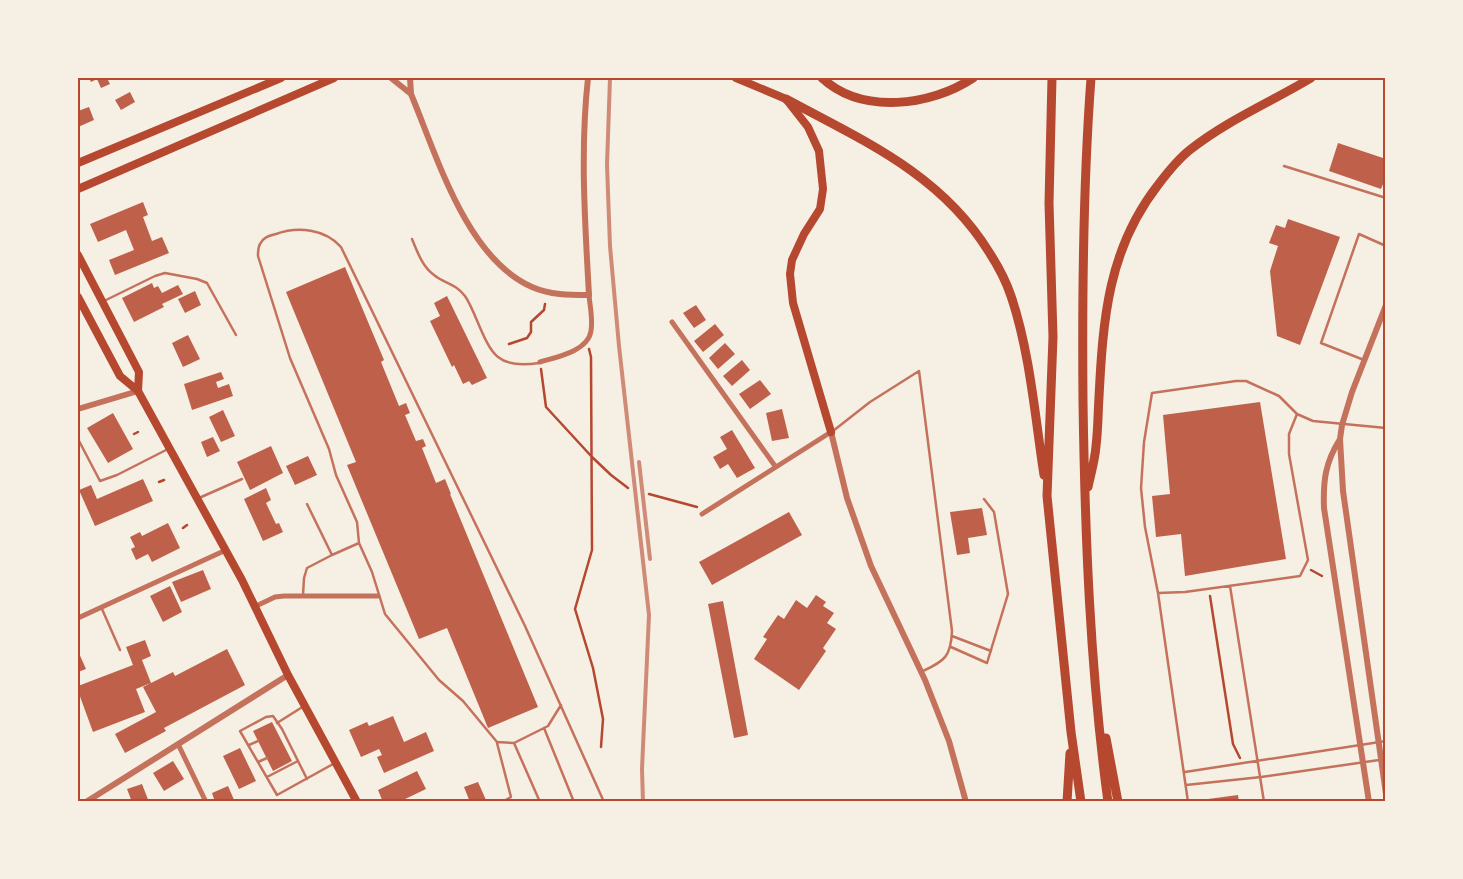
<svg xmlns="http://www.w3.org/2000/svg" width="1463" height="879" viewBox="0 0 1463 879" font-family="Helvetica,sans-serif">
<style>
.building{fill:#bf614a}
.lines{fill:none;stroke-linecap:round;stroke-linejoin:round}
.path{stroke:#b5482f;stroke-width:2.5}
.service{stroke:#c5725c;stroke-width:2.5}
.minor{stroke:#c5725c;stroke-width:5}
.tertiary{stroke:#c5725c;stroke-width:6}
.primary{stroke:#b5482f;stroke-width:8}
.motorway{stroke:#b5482f;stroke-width:9}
.rail{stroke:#cf8b77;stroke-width:4}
.neatline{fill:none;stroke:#b5482f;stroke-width:2}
</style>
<rect width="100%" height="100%" fill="#f6efe4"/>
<path class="building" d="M89,78H107L110,84L101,88L97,79L91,82Z
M130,92L135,102L121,110L115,100Z
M89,107L94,120L78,127V111Z
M1338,143L1386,159V177L1381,189L1329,171Z
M143,202L148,215L143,217L152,241L162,237L169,253L115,275L109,260L134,250L126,230L98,242L90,224Z
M1288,219L1340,237L1300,345L1277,336L1270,271L1278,246L1269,243L1276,225L1285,228Z
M345,267L384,360L381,362L399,406L406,403L410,413L405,415L416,441L423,439L426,446L422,448L436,483L445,479L451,494H450L538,707L488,728L447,628L419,639L347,465L356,462L286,292Z
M152,283L154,288L158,286L162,293L178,285L183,294L162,304L164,307L134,322L122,298Z
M195,291L201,305L185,313L178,299Z
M447,296L487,378L472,385L469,381L463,384L454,365L452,367L430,321L440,316L434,303Z
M696,305L706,320L694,328L683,313Z
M715,324L724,335L703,352L694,341Z
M188,335L200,359L183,367L172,343Z
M725,343L735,354L718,369L709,358Z
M742,360L750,370L732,386L723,376Z
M221,372L224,379L216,382L218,388L229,384L233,396L192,410L184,384Z
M760,380L771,394L750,409L739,394Z
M1260,402L1286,559L1185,576L1181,534L1156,537L1152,496L1170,494L1163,415Z
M782,409L789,438L772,441L766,413Z
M223,410L235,436L221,442L209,417Z
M113,413L133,449L108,463L87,428Z
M732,430L755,468L737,478L728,464L720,469L713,457L727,449L720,437Z
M213,437L220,451L207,457L201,442Z
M271,446L283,473L250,490L237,462Z
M308,456L317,475L295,485L286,466Z
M143,479L153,501L95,526L79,490L91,485L97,499Z
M266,488L271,500L266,503L276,524L279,523L283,532L263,541L244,499Z
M982,508L987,535L968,538L970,553L957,555L950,512Z
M789,512L802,535L712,585L699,562Z
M168,523L180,548L152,562L148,554L136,560L131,549L135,547L130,537L140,532L142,536Z
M203,570L211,589L181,602L172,582Z
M170,586L182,612L163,622L150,596Z
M816,595L826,602L823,606L834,613L827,623L836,629L823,648L826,651L799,690L754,659L767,639L763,637L778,615L784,619L796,600L807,608Z
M723,601L748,735L734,738L708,604Z
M145,640L151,656L142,660L151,683L136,689L145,712L93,732L78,691V686L133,665L126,647Z
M227,649L245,685L164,728L166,731L125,753L115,734L156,712L143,687L173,672L175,676Z
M78,651L86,669L78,672Z
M393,716L404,742L426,732L434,751L384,773L377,757L382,755L379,749L361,757L349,730L367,722L369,726Z
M272,722L292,761L273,771L253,731Z
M240,748L256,781L239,789L223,756Z
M173,761L184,779L164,791L153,773Z
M417,771L426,789L399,802H383L378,790Z
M478,782L486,800L470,802L464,787Z
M142,784L149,802H132L127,789Z
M228,786L235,802H215L212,793Z
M1238,795L1239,802H1209L1208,799Z"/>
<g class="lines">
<path class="path" d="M509,344L527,338L531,332V322L544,310L545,304
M589,349L591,357L592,550L575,609L593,668L603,719L601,747
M541,369L546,407L592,457L611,475L628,488
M134,434L138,432
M159,482L164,480
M649,494L697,507
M183,528L187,525
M1311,570L1322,576
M1210,596L1233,744L1240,758"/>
<path class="service" d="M1284,166L1386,198
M412,239C417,251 422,266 434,275C445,284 455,283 465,296C476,312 484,346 498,357C509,366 526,365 539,363
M104,301L155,276L165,273L197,279L207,283L236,335
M1364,360L1321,343L1359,234L1386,246
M833,431L870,402L919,371L952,631C951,656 945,661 923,671
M78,439L100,481L117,475L168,449
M199,498L242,479
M359,543L372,572L385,614L439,680L463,701L497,742L514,743
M332,555L359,543L357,522L336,475L329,449L290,358L258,256C258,252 258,247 260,244C263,237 269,236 276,234C298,226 325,229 341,247L525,626L604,802
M1230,586L1264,802
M1158,593L1185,592L1300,576L1308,560L1289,454V434L1297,414
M303,595L304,578L307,568L332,555L307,504
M102,609L120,650
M952,636L991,651
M951,647L987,663L1008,594L994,512L984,499
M277,723L304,706
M544,728L574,802
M497,743L511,797L502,802
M249,745L258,741
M258,762L267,758
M1185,772L1386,741
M267,777L298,761
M307,779L282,729L273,716L266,717L240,731L277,795L335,763
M1186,785L1261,777L1386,759
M540,802L514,743L548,726L561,705
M1188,802L1158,593L1145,527L1141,488L1144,442L1152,393L1236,381H1246L1279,396L1297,414L1313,421L1386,428"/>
<path class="minor" d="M672,322L775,466
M540,362C557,357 588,351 591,331C593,319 590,307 589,295
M702,514L831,432
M254,607L275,597L284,596H378
M78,618L226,550
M178,744L206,802"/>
<path class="tertiary" d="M391,78L411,94
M410,78L411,94C437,156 466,258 532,287C550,295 569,295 589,295C585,223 580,150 588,78
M1386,305L1352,392L1342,425L1340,439L1343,491L1386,794
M78,409L138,391
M831,432L847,498L871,566L925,680L949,741L966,802
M1340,439C1325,463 1323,481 1324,508L1369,802
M86,802L288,675"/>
<path class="primary" d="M736,78L786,99L808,127L819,151L823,189L820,209L804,234L792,260L790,274L793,303L831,432
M78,163L281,78
M78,189L334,78
M78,255L139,372L138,391
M78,297L120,376L138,391L242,580L288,675L357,802"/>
<path class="motorway" d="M822,78C862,115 931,106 973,78
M1052,78L1049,203L1053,337L1047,496L1071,732L1081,802
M1091,78C1083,185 1082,294 1083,402C1085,535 1090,669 1108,802
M786,99C864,141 941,174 989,252C998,266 1006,281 1011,296C1030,352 1035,417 1044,475
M1088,487C1091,473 1095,460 1096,446C1098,430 1098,413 1099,397C1103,319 1108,249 1158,185C1167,173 1178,159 1191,149C1228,120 1271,102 1311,78
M1106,738L1118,802
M1067,802L1070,753"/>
<path class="rail" d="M610,78L607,165L610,246L619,346L649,615L642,769L643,802
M639,462L650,559"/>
</g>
<rect width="1463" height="879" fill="none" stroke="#f6efe4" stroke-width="158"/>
<rect x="79" y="79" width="1305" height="721" class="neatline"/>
</svg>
